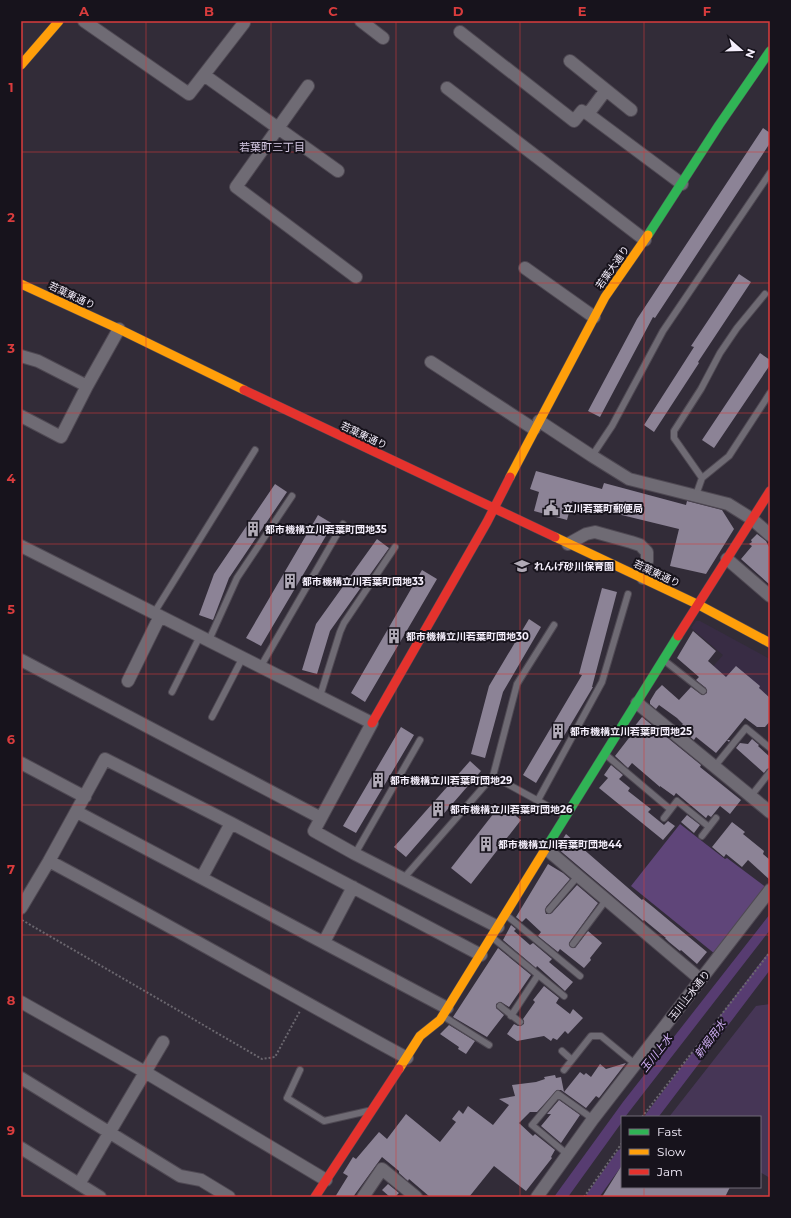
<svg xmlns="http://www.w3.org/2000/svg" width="791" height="1218" viewBox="0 0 791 1218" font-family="Montserrat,'Noto Sans JP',sans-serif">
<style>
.built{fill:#382c44}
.green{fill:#463656}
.forest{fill:#5f4579}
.water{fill:#573c71}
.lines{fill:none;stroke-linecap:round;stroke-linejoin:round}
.canal{stroke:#573c71;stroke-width:12}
.building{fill:#8c8396}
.lane-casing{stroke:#4f4953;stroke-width:8}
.street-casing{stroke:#4f4953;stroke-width:14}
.fast-casing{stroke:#4f4953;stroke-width:10}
.slow-casing{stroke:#4f4953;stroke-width:10}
.jam-casing{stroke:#4f4953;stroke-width:10}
.path{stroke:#6b676f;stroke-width:2;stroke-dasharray:2 2;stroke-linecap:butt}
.lane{stroke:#6f6b74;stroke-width:6}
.street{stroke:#6f6b74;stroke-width:12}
.fast{stroke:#30b455;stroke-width:9}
.slow{stroke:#ff9f0a;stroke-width:9}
.jam{stroke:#e5322d;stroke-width:9}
.grid{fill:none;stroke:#d93c3d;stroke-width:1;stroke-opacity:0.55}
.labels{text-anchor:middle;stroke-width:4;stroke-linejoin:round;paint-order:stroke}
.street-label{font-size:10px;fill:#f5effc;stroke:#17131c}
.poi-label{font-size:10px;font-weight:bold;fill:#f5effc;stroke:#17131c;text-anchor:start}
.neighbourhood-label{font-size:11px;fill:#d7cbe6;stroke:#17131c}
.water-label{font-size:11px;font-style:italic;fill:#cfaef3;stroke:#17131c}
.neatline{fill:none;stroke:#d93c3d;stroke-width:1.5}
.grid-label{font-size:13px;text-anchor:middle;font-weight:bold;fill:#d93c3d}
</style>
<rect width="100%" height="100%" fill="#322c38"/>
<path class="built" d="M696,621H700L770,659V692L756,709L710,670L723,655L691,628Z"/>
<path class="green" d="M770,1004V1178L760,1172V1117H669L756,1006Z"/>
<path class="forest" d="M680,824L725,859L727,858L767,888L715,954L631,886Z"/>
<path class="water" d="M770,914V930L625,1117H622V1122L568,1197H554L623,1102Z"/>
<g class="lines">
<path class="canal" d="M651,1117L770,960
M592,1197L622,1155"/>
</g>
<path class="building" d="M763,128L770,133V143L655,318L653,317L600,417L588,411L637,319Z
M739,274L751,282L698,362L699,363L654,432L644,425L694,347L691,346Z
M760,353L770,360V365L714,448L702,440Z
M536,471L602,489L604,483L686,505L687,501L722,510L734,529L706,574L670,566L679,529L597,509L572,501L567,520L534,511L539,492L530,489Z
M275,484L287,492L229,578L213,620L199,615L214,574Z
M318,515L333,524L261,646L246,638Z
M757,534L766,541L770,549V585L741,559L752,546L749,544L752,542L751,540Z
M377,539L389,548L330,631L317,674L302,670L316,624Z
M422,570L437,579L365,702L351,693Z
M602,588L617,592L592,687H593L536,783L523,775L582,675L579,674Z
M529,619L541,627L503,692L485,758L471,754L489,686Z
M693,631L716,651L708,661L726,677L736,666L760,686L759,688L770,698V721L765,727H757L745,718L727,740H730L729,742L727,740L716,753L696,737L694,740L679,728L683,724L677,718L659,705L656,709L650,704V701L656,691L662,685L679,700L691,687L702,695L707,693L706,688L696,680L699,677L677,658Z
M642,717L701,765L700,767L741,800L730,814L720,806L711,817L708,815L706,818L676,793L674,796L660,786V787L632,763L628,768L615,756L632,734L630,732Z
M401,727L414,735L356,833L343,826Z
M752,739L759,745L758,746L770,757V768L767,769L764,773L736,748L740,743L748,744Z
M470,761L481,771L406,857L394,847Z
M611,765L623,775L619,779L630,788L628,791L651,809L648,812L664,825L668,821L675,826L663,840L599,788L608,778L604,775Z
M501,804L521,820L471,884L451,868Z
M687,815L700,825L694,833L681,822Z
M732,822L745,832L743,834L764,851L763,854L770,860V880L748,860L742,867L726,854L724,857L712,847Z
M566,834L642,900L643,899L653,907L707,952L697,964L681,950L680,951L669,942L665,938H666L644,920L643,921L641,919L557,848Z
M548,864L563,873L570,879L546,907L545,911L546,914H550L552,913L577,885L598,903L569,943L570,947L575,948L588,931L602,943L590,958L591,960L584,968L560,949L558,952L538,936L541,932L526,918L522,922L516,917Z
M511,925L516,929L514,931L530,945L533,943L552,959L549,962L573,982L565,991L537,966L536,968L503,940Z
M498,948L531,975L509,1007L501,1002L496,1004V1008L504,1015L487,1037L453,1017Z
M544,986L559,998L556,1003L570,1014L573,1009L583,1018L568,1034L565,1031L557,1040L553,1038L551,1041L544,1036L517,1041L507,1034L514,1024L518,1026L524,1024V1021L523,1019L535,1002L533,1000Z
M449,1025L475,1041L466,1054L458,1049L459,1047L440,1034Z
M626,1063L599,1098L596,1096L586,1108L561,1090H557L537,1112H530L519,1123L533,1136L535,1134L555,1150L551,1157L552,1158L526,1191L494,1166L469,1197H430L409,1179L408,1181L399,1173V1171L382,1157L353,1197H335L348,1176L343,1173L353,1157L356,1159L379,1132L387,1139L406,1114L440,1142L456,1122L452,1119L459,1110L463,1114L468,1106L493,1125L509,1105L499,1099L515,1096L512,1085L536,1082L545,1079L544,1077L555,1075L556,1078L561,1077L564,1092L580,1072L584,1075L586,1073L591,1077L600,1064L606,1069Z
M559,1100L580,1115L561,1143L541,1126L551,1114H547Z
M622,1165V1187H730L725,1197H602Z
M388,1184L399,1193L395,1197H390L382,1190Z"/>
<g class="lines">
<g class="lane-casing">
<path id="lane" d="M592,456L612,426L663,331L770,173
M702,478L674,438V431L701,389L720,353L737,328L765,294
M696,495L702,478L729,456L770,393
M154,613L255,450
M209,640L237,578L292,496
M665,661L703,691
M261,666L343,524
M172,692L200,636
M320,696L340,632L344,623L395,547
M212,717L243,657
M606,755L670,809
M715,766L746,728L770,748
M493,776L564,815
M751,796L770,772
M538,800L602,682L628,594
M664,818L677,801L709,827
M702,836L716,818
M355,854L420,740
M403,879L493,776L517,684L554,625
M549,910L578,876
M506,915L580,976
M493,938L564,996
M573,944L606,900
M500,1006L520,1022
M443,1016L489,1045
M511,1016L538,975
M562,1051L572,1060
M300,1070L287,1098L324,1121L368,1111
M564,1070L591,1036H601L635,1064
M567,1154L532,1125L558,1094L593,1119"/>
</g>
<g class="street-casing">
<path id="street" d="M84,21L189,94L244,23
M361,21L383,38
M460,32L574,121L582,111L588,114L682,184
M570,61L631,110
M204,75L338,171
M308,86L236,187L356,277
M447,88L645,240
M588,114L606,90
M525,268L594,317
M21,356L38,361L87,386
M431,362L534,429
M21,416L61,437L87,386L119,329
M539,421L592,456L629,479L728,504L752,519L770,535
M568,544L586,534L595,532L631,542L640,545L647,552V561L643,578
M21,546C138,605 255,664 372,723L314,831L355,854L498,927
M727,559L770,596
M21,660L321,818
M128,681L160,616
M637,703L770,812
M21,763L85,797
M77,812L447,1008
M545,848L700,979
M49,861C169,925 287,993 407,1058
M202,877L231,823
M21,908L49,861L105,759L231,823L481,955
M324,942L353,887
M21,1002L145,1072L326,1180
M21,1078L180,1176L201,1180L229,1197
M21,1148L100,1197
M79,1184L163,1042
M363,1197L382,1169L416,1197
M537,1197L593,1119L770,890"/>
</g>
<g class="fast-casing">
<path id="fast" d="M648,235L719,125L770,51
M546,848L678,636"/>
</g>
<g class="slow-casing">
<path id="slow" d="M21,65L59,21
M21,284L119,329L244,390
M510,477L605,297L648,235
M555,537L699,605L770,643
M399,1069L420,1036L440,1020L546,848"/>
</g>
<g class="jam-casing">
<path id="jam" d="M244,390L555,537
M678,636L770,491
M372,723L487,522L510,477
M315,1197L399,1069"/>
</g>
<path class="path" d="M22,920L262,1059L275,1057L300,1011
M642,1117L770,952
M584,1197L622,1143"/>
<use href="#lane" class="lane"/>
<use href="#street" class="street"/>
<use href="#fast" class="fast"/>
<use href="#slow" class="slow"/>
<use href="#jam" class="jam"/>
</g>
<path class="grid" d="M146,21V1197M271,21V1197M396,21V1197M520,21V1197M644,21V1117M21,152H770M21,283H770M21,413H770M21,544H770M21,674H770M21,805H770M21,935H770M21,1066H770M644,1187V1197"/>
<defs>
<g id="civic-bare" transform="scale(1.2)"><path d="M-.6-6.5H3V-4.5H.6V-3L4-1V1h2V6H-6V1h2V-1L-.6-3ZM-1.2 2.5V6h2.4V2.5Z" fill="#b1abb7" stroke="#17131c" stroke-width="2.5" paint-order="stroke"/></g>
<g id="building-bare" transform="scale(1.2)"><path d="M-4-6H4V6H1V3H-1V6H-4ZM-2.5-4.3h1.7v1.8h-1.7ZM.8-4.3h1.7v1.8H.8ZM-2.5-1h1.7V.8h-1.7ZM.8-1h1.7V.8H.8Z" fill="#b1abb7" stroke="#17131c" stroke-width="2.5" paint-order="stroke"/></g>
<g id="school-bare" transform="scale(1.2)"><path d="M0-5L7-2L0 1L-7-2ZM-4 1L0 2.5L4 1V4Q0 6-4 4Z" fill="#b1abb7" stroke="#17131c" stroke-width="2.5" paint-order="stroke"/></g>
</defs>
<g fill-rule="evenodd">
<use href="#civic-bare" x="551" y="508"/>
<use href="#building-bare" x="253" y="529"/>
<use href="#school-bare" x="522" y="566"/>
<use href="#building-bare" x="290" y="581"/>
<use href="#building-bare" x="394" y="636"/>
<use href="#building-bare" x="558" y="731"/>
<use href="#building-bare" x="378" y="780"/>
<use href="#building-bare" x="438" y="809"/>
<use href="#building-bare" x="486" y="844"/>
</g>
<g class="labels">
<g class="street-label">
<text transform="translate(612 267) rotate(-55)" y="4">若葉大通り</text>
<text transform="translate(72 295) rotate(25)" y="4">若葉東通り</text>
<text transform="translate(364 435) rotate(25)" y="4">若葉東通り</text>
<text transform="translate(657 573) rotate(25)" y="4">若葉東通り</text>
<text transform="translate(689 995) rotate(-52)" y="4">玉川上水通り</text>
</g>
<g class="poi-label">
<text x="563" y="512">立川若葉町郵便局</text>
<text x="265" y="533">都市機構立川若葉町団地35</text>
<text x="534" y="570">れんげ砂川保育園</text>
<text x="302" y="585">都市機構立川若葉町団地33</text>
<text x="406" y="640">都市機構立川若葉町団地30</text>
<text x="570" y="735">都市機構立川若葉町団地25</text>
<text x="390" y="784">都市機構立川若葉町団地29</text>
<text x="450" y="813">都市機構立川若葉町団地26</text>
<text x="498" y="848">都市機構立川若葉町団地44</text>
</g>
<g class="neighbourhood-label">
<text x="272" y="151">若葉町三丁目</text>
</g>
<g class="water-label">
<text transform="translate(710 1039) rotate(-53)" y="4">新堀用水</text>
<text transform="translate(656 1053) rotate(-52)" y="4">玉川上水</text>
</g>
</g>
<rect width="791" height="1218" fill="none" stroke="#17131c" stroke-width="44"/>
<rect x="621" y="1116" width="140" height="72" fill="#17131c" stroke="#706b76"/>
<rect x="629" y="1129" width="20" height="6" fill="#30b455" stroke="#706b76"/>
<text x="657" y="1136" font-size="12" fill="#f5effc">Fast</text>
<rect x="629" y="1149" width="20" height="6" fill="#ff9f0a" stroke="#706b76"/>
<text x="657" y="1156" font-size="12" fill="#f5effc">Slow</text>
<rect x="629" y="1169" width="20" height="6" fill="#e5322d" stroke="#706b76"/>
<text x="657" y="1176" font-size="12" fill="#f5effc">Jam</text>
<g transform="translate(741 50) rotate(110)" stroke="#17131c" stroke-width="3" paint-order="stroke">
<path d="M0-3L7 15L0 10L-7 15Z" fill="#f5effc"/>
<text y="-6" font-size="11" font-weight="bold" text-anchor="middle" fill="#f5effc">N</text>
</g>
<rect x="22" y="22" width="747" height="1174" class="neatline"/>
<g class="grid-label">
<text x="84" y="16">A</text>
<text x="209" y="16">B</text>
<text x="333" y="16">C</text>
<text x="458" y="16">D</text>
<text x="582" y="16">E</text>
<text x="707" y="16">F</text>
<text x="11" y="92">1</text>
<text x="11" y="222">2</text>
<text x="11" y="353">3</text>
<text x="11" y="483">4</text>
<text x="11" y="614">5</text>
<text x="11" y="744">6</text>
<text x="11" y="874">7</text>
<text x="11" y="1005">8</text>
<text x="11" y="1135">9</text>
</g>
</svg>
